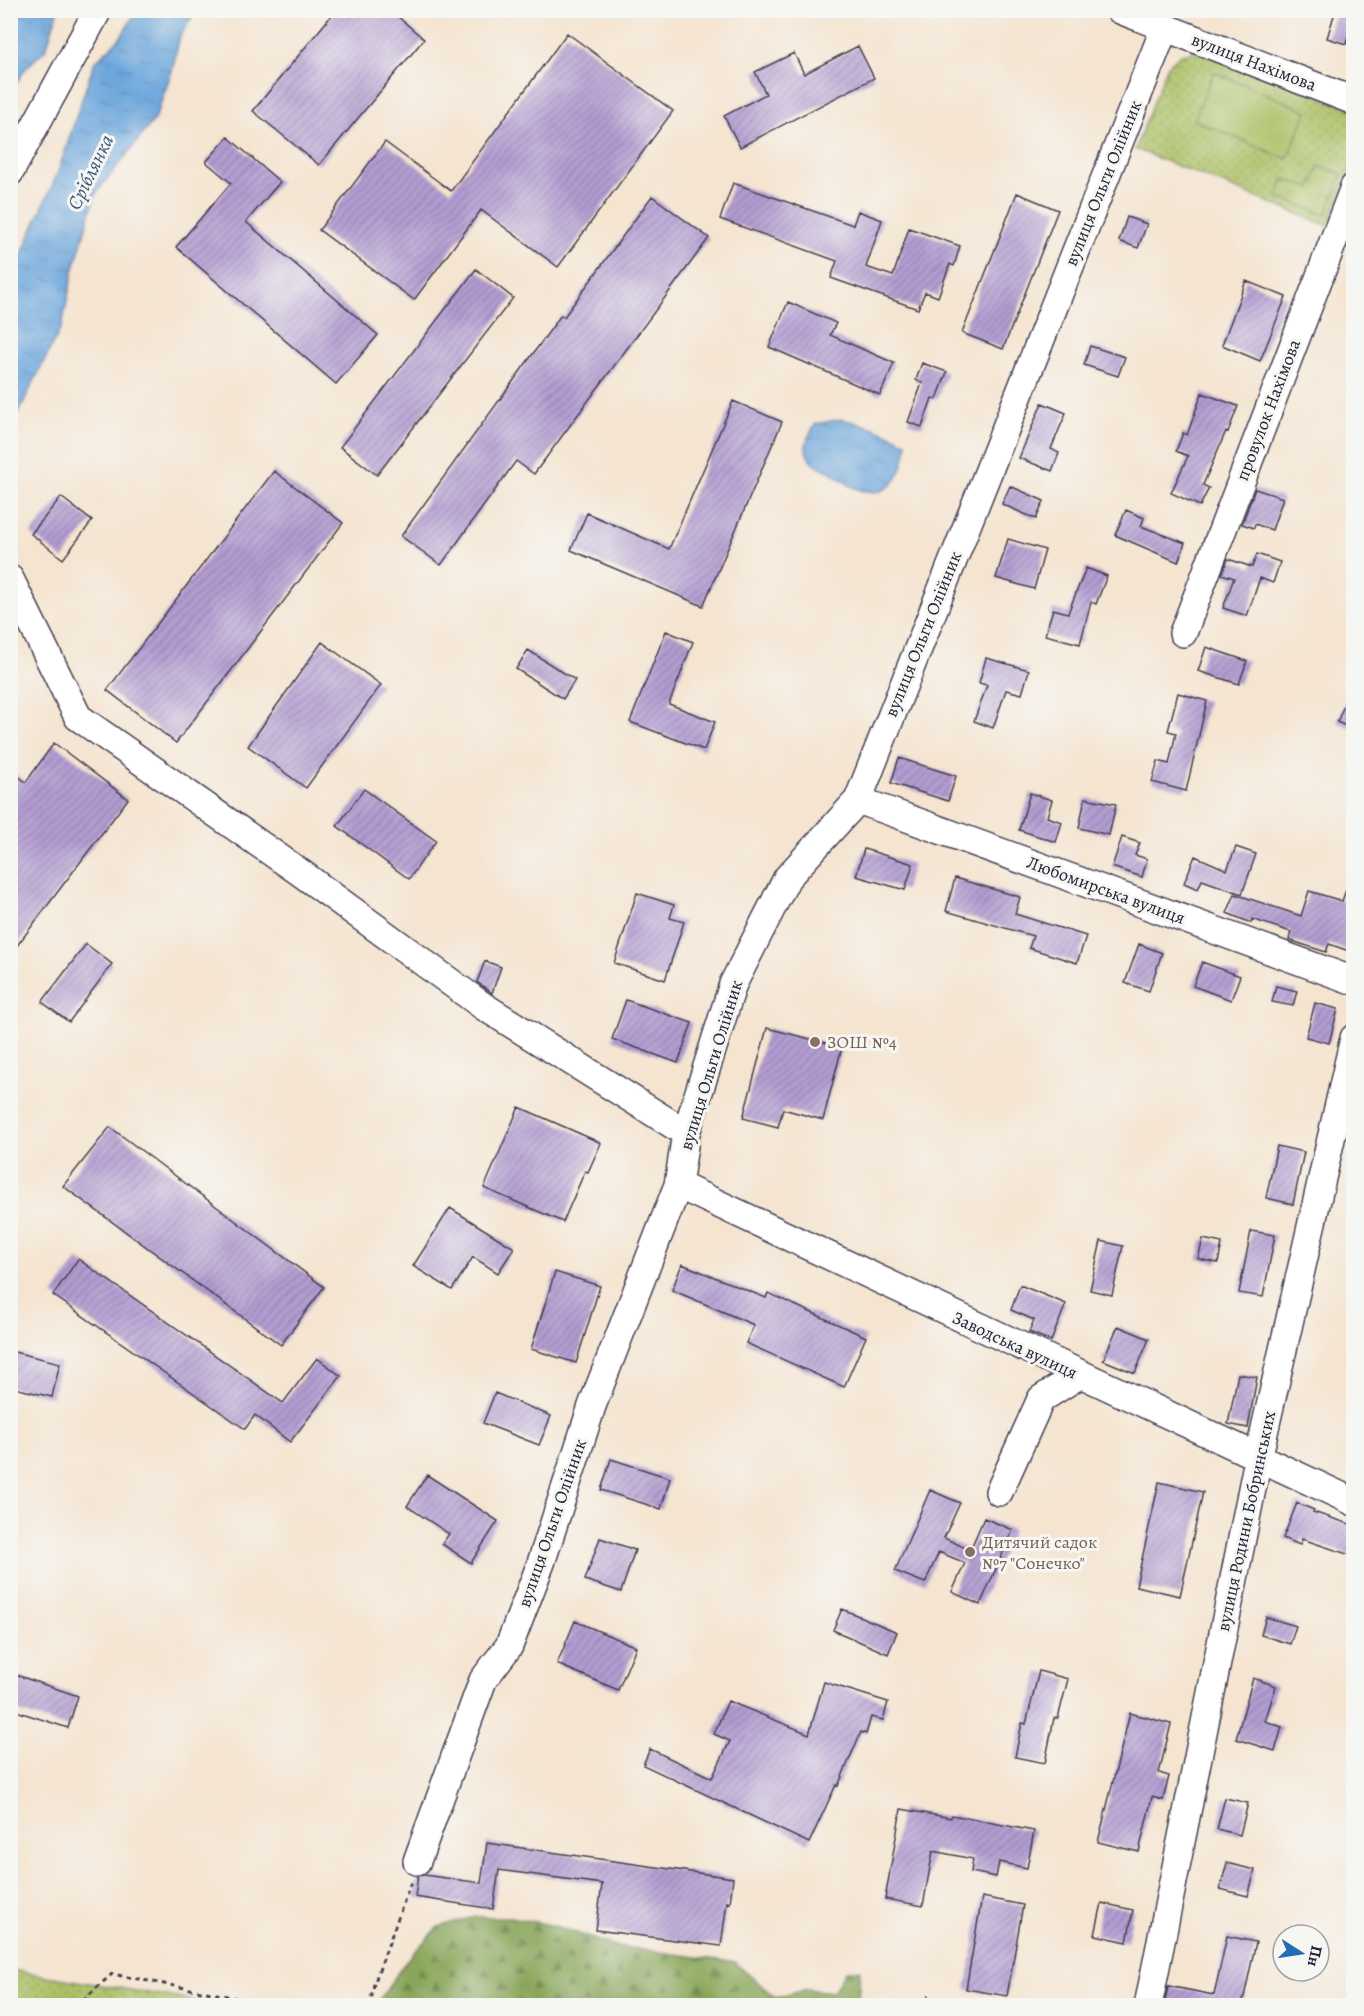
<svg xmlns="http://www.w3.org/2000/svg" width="1364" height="2016" viewBox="0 0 1364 2016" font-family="Alegreya,serif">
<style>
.grass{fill:url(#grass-dots);stroke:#677150;stroke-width:1.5}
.forest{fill:url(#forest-firs);stroke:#56644a;stroke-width:1.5}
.park{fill:url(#park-crowns);stroke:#677150;stroke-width:1.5}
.pitch{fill:#acc065;stroke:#677150;stroke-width:1.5}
.water{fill:url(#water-ripples);stroke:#46648b;stroke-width:1.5}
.building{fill:url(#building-hatch)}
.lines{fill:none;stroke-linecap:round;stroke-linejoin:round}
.minor-casing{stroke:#423f51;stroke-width:30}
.path{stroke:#423f51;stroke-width:3;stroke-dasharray:4.5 4.5;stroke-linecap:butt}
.minor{stroke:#fff;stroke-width:27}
.education-dot{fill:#8d6e63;stroke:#f6f6f2;stroke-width:2}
.labels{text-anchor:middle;stroke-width:6;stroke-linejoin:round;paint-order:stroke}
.street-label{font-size:18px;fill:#22223b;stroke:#f6f6f2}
.education-label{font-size:18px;fill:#785e54;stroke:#f6f6f2;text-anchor:start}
.water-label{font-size:20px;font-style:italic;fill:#3f567b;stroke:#f6f6f2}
</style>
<defs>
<pattern id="grass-dots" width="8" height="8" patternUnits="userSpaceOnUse" patternTransform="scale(1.5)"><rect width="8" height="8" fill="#acc065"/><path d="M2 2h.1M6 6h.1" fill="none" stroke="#8c9c54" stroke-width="1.8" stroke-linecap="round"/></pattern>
<pattern id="forest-firs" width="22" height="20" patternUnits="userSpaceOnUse" patternTransform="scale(1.5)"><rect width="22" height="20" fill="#89a65a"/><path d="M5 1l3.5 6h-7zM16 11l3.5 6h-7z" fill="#70874c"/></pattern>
<pattern id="park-crowns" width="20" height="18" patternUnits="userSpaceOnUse" patternTransform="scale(1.5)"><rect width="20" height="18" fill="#acc065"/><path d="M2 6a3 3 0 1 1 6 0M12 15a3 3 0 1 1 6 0" fill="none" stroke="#8c9c54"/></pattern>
<pattern id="water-ripples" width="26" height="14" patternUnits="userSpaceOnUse" patternTransform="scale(1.5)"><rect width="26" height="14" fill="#6ba5db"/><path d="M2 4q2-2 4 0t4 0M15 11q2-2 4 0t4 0" fill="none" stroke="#5886b3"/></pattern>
<pattern id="building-hatch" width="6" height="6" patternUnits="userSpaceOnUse" patternTransform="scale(1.5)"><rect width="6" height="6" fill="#b49dd2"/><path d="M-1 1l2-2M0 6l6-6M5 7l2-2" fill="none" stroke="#9280ac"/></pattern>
</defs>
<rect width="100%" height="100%" fill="#f6f6f2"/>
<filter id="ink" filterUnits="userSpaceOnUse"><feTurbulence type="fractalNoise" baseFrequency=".0167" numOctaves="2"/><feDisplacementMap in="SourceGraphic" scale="12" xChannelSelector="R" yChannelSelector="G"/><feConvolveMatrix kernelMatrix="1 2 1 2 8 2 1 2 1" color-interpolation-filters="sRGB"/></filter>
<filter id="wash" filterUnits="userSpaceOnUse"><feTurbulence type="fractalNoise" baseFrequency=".008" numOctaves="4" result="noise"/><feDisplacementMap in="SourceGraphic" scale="24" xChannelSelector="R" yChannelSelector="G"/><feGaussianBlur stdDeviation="1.35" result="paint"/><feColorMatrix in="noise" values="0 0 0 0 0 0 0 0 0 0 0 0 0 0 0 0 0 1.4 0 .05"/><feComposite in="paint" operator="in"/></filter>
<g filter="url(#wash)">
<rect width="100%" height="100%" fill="#f5e4d0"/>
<path class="grass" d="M1204,50L1353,110V163L1328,226L1135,149L1168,65L1182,54Z
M10,1970H11L220,2005H11Z"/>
<path class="forest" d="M475,1917H511L555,1926L615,1946L734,1962L776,1998L807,1989L833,1992L845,1971L860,1969L858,2005H376L406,1961L438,1927Z"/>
<path class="park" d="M1319,166L1342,174L1326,215L1277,197L1284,179L1311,188Z"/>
<path class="pitch" d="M1214,72L1307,111L1287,159L1194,120Z"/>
<path class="water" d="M11,10L58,11L46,49L25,69L11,92Z
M137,11H196L180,36L172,71L155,119L96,193L73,272L62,326L11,427V278L58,172L94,63L120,38Z
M841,419C865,424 886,431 907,443C904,476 889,505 851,486C845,483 839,477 832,473C822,467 812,466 807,454C803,443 810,432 816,424Z"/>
<g id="blocks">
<path class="building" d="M336,10H390L424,39L319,165L253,111Z
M1335,12L1353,17L1346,44L1327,38Z
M567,33L673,111L558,267L481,210L414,300L319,230L385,142L451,191Z
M858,46L874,78L740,147L724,116L766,94L755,72L794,53L804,74Z
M228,137L280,182L246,222L378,335L336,384L176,247L231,183L206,162Z
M733,183L853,225L858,211L882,220L866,267L893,276L909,228L960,246L954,266L950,264L938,297L925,292L918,309L831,278L837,261L720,219Z
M1017,193L1058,210L1003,349L962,333Z
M652,196L709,238L534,474L516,461L441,565L401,536L561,315L564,317Z
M1127,217L1147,224L1138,248L1119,241Z
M476,269L513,298L377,475L340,447Z
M1246,281L1286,297L1260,361L1222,345Z
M788,302L836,323L830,335L894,363L880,395L769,347Z
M1090,346L1125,357L1118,376L1084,365Z
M922,363L947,372L937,399L932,398L922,427L908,422L922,383L916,380Z
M1202,393L1238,406L1228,432L1226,431L1203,485L1209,488L1200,506L1171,493L1188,456L1176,451L1183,433L1187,435Z
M733,401L782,422L703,606L571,550L587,513L669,549Z
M1042,403L1066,413L1051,449L1059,453L1052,471L1019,458Z
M274,471L343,523L176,743L107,690Z
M1010,486L1044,501L1036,519L1002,504Z
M1255,489L1283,498L1272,530L1255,524L1254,528L1242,524Z
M61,497L92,521L63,559L31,534Z
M1126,510L1144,518L1141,526L1185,543L1178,562L1115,535Z
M1008,539L1045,550L1034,589L996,578Z
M1257,554L1280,562L1273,583L1260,578L1247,616L1223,608L1234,578L1222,574L1228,559L1252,567Z
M1086,568L1107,576L1096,604L1091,602L1080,644L1045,635L1053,609L1068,613Z
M666,631L693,642L669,704L715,722L704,750L630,722Z
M322,642L381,685L306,788L248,746Z
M1206,647L1247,661L1239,684L1198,671Z
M528,650L575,680L563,699L516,669Z
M986,658L1029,670L1022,694L1006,690L993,728L974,721L987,685L979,683Z
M1353,684V729L1337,722Z
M1178,693L1207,701L1186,791L1152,782L1158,761L1169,764L1176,733L1168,731Z
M54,743L128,799L10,955V770L26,782Z
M899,758L956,776L948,801L891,783Z
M364,789L436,841L409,879L337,826Z
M1030,793L1052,800L1047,817L1062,822L1056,842L1019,830Z
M1085,798L1116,804L1109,835L1079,828Z
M1122,837L1140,843L1135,855L1147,859L1142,877L1112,867Z
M1236,847L1256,854L1242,894L1202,880L1198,889L1184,883L1195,856L1227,870Z
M864,849L913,864L905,890L856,876Z
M1351,876H1353V939L1349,951L1329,944L1326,952L1289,940L1291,932L1252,919L1251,923L1227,913L1235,894L1301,916L1309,891L1342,901Z
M955,878L1020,897L1015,914L1086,936L1077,963L1029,948L1033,936L946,911Z
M637,893L674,905L670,918L684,922L665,980L614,963Z
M86,944L112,964L69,1022L42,1002Z
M1139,944L1162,953L1149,991L1125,983Z
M485,961L501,967L492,993L477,982Z
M1202,962L1240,976L1231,1000L1193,986Z
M1276,986L1297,991L1293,1006L1272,1002Z
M626,1000L692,1023L678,1063L612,1039Z
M1315,1003L1338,1009L1329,1043L1306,1037Z
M767,1028L842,1047L823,1120L783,1109L778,1127L743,1118Z
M519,1107L601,1143L588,1172L585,1171L563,1222L484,1188Z
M110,1127L324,1287L281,1345L63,1186Z
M1277,1146L1304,1152L1293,1204L1266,1198Z
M450,1208L514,1248L498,1273L473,1257L452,1290L413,1266Z
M1251,1231L1275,1235L1263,1297L1239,1293Z
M1203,1239L1222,1243L1218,1263L1198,1259Z
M1101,1241L1123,1246L1112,1295L1090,1290Z
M78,1259L283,1403L317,1358L341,1376L290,1442L255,1415L245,1429L53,1295Z
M682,1264L766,1298L768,1293L866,1337L844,1387L746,1343L754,1325L672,1290Z
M555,1272L600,1286L576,1363L531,1349Z
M1020,1285L1066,1304L1051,1341L1029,1332L1034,1320L1011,1310Z
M1118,1326L1149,1339L1135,1373L1103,1360Z
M10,1351L60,1363L52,1397L10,1387Z
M1238,1374L1257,1377L1248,1428L1228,1424Z
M495,1393L551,1416L539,1445L483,1423Z
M611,1459L670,1478L661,1509L601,1490Z
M427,1475L498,1521L471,1563L442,1544L449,1534L407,1506Z
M1159,1482L1203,1492L1180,1596L1136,1586Z
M930,1490L960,1503L944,1538L970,1550L984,1518L1013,1530L980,1605L952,1592L965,1563L939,1552L925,1583L895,1571Z
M1297,1503L1314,1510L1313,1512L1353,1525V1556L1302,1539L1300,1545L1283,1538Z
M600,1538L635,1550L621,1592L585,1580Z
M842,1609L897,1632L888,1654L833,1630Z
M1266,1617L1296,1626L1290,1644L1261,1635Z
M575,1621L636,1647L618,1690L557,1664Z
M1039,1671L1068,1679L1058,1718H1054L1045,1763L1015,1757L1022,1723L1026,1724Z
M10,1673L78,1696L68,1728L10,1709Z
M1253,1678L1276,1686L1265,1721L1282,1727L1275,1751L1236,1739Z
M824,1682L888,1702L883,1720L871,1717L866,1734L861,1732L838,1786L836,1785L809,1843L643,1765L650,1749L712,1778L730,1741L714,1734L728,1701L809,1734Z
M1130,1713L1171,1724L1159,1773L1169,1776L1163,1800L1152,1797L1139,1852L1098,1842Z
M1225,1798L1248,1803L1240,1835L1217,1829Z
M901,1809L951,1818L952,1815L1034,1831L1027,1868L999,1862L996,1877L971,1872L973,1859L933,1851L923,1906L885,1899Z
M487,1843L733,1878L730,1903L727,1902L721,1946L596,1930L602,1884L499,1870L493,1909L415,1897L418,1876L424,1875L481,1883Z
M1227,1863L1255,1870L1248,1896L1220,1889Z
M982,1897L1023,1905L1007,1996L966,1989Z
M1102,1903L1133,1910L1127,1942L1095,1935Z
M1227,1936L1256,1942L1242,2006H1164L1168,1986L1214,1995Z"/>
</g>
</g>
<g filter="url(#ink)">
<use href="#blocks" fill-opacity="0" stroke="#423f51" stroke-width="1.5"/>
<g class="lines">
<g class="minor-casing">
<path id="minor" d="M1120,10L1354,101
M10,172L98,10
M10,579L78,717L301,873L483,1006L686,1133
M1183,633L1354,187
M858,800L1354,981
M678,1185L1354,1502
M999,1492L1041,1399L1079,1375
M417,1861L483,1680L509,1646L541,1563L592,1406L678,1185L686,1133L733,984L787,878L858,800L1165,27
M1148,2006L1258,1459L1354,1038"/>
</g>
<path class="path" d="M76,2006L112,1974L279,2006
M370,2006L374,1984L411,1882
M875,2006L916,2003L929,1996"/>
<use href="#minor" class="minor"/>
</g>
</g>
<g class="education-dot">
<circle cx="815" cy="1042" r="6"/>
<circle cx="970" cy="1552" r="6"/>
</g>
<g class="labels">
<g class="street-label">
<text transform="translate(1254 62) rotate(21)" y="6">вулиця Нахімова</text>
<text transform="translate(1103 183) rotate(-68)" y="6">вулиця Ольги Олійник</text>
<text transform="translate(1268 410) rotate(-69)" y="6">провулок Нахімова</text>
<text transform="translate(923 634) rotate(-68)" y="6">вулиця Ольги Олійник</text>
<text transform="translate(1106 890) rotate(20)" y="6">Любомирська вулиця</text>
<text transform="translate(711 1065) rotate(-73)" y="6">вулиця Ольги Олійник</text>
<text transform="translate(1015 1345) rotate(25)" y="6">Заводська вулиця</text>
<text transform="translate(1246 1521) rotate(-78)" y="6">вулиця Родини Бобринських</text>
<text transform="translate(552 1523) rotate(-71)" y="6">вулиця Ольги Олійник</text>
</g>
<g class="education-label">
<text x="827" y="1048">ЗОШ №4</text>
<text x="982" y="1548">Дитячий садок<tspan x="982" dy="21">№7 "Сонечко"</tspan></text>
</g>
<g class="water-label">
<text transform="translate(90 172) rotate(-64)" y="7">Сріблянка</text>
</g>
</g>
<rect width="1364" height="2016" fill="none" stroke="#f6f6f2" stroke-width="36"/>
<g transform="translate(1301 1953) rotate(102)"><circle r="28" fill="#f6f6f2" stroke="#a1a1a9" stroke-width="1.5"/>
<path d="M0-4.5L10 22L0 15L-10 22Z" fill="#1f6fb2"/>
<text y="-9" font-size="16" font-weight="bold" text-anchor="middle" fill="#22223b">Пн</text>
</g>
</svg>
